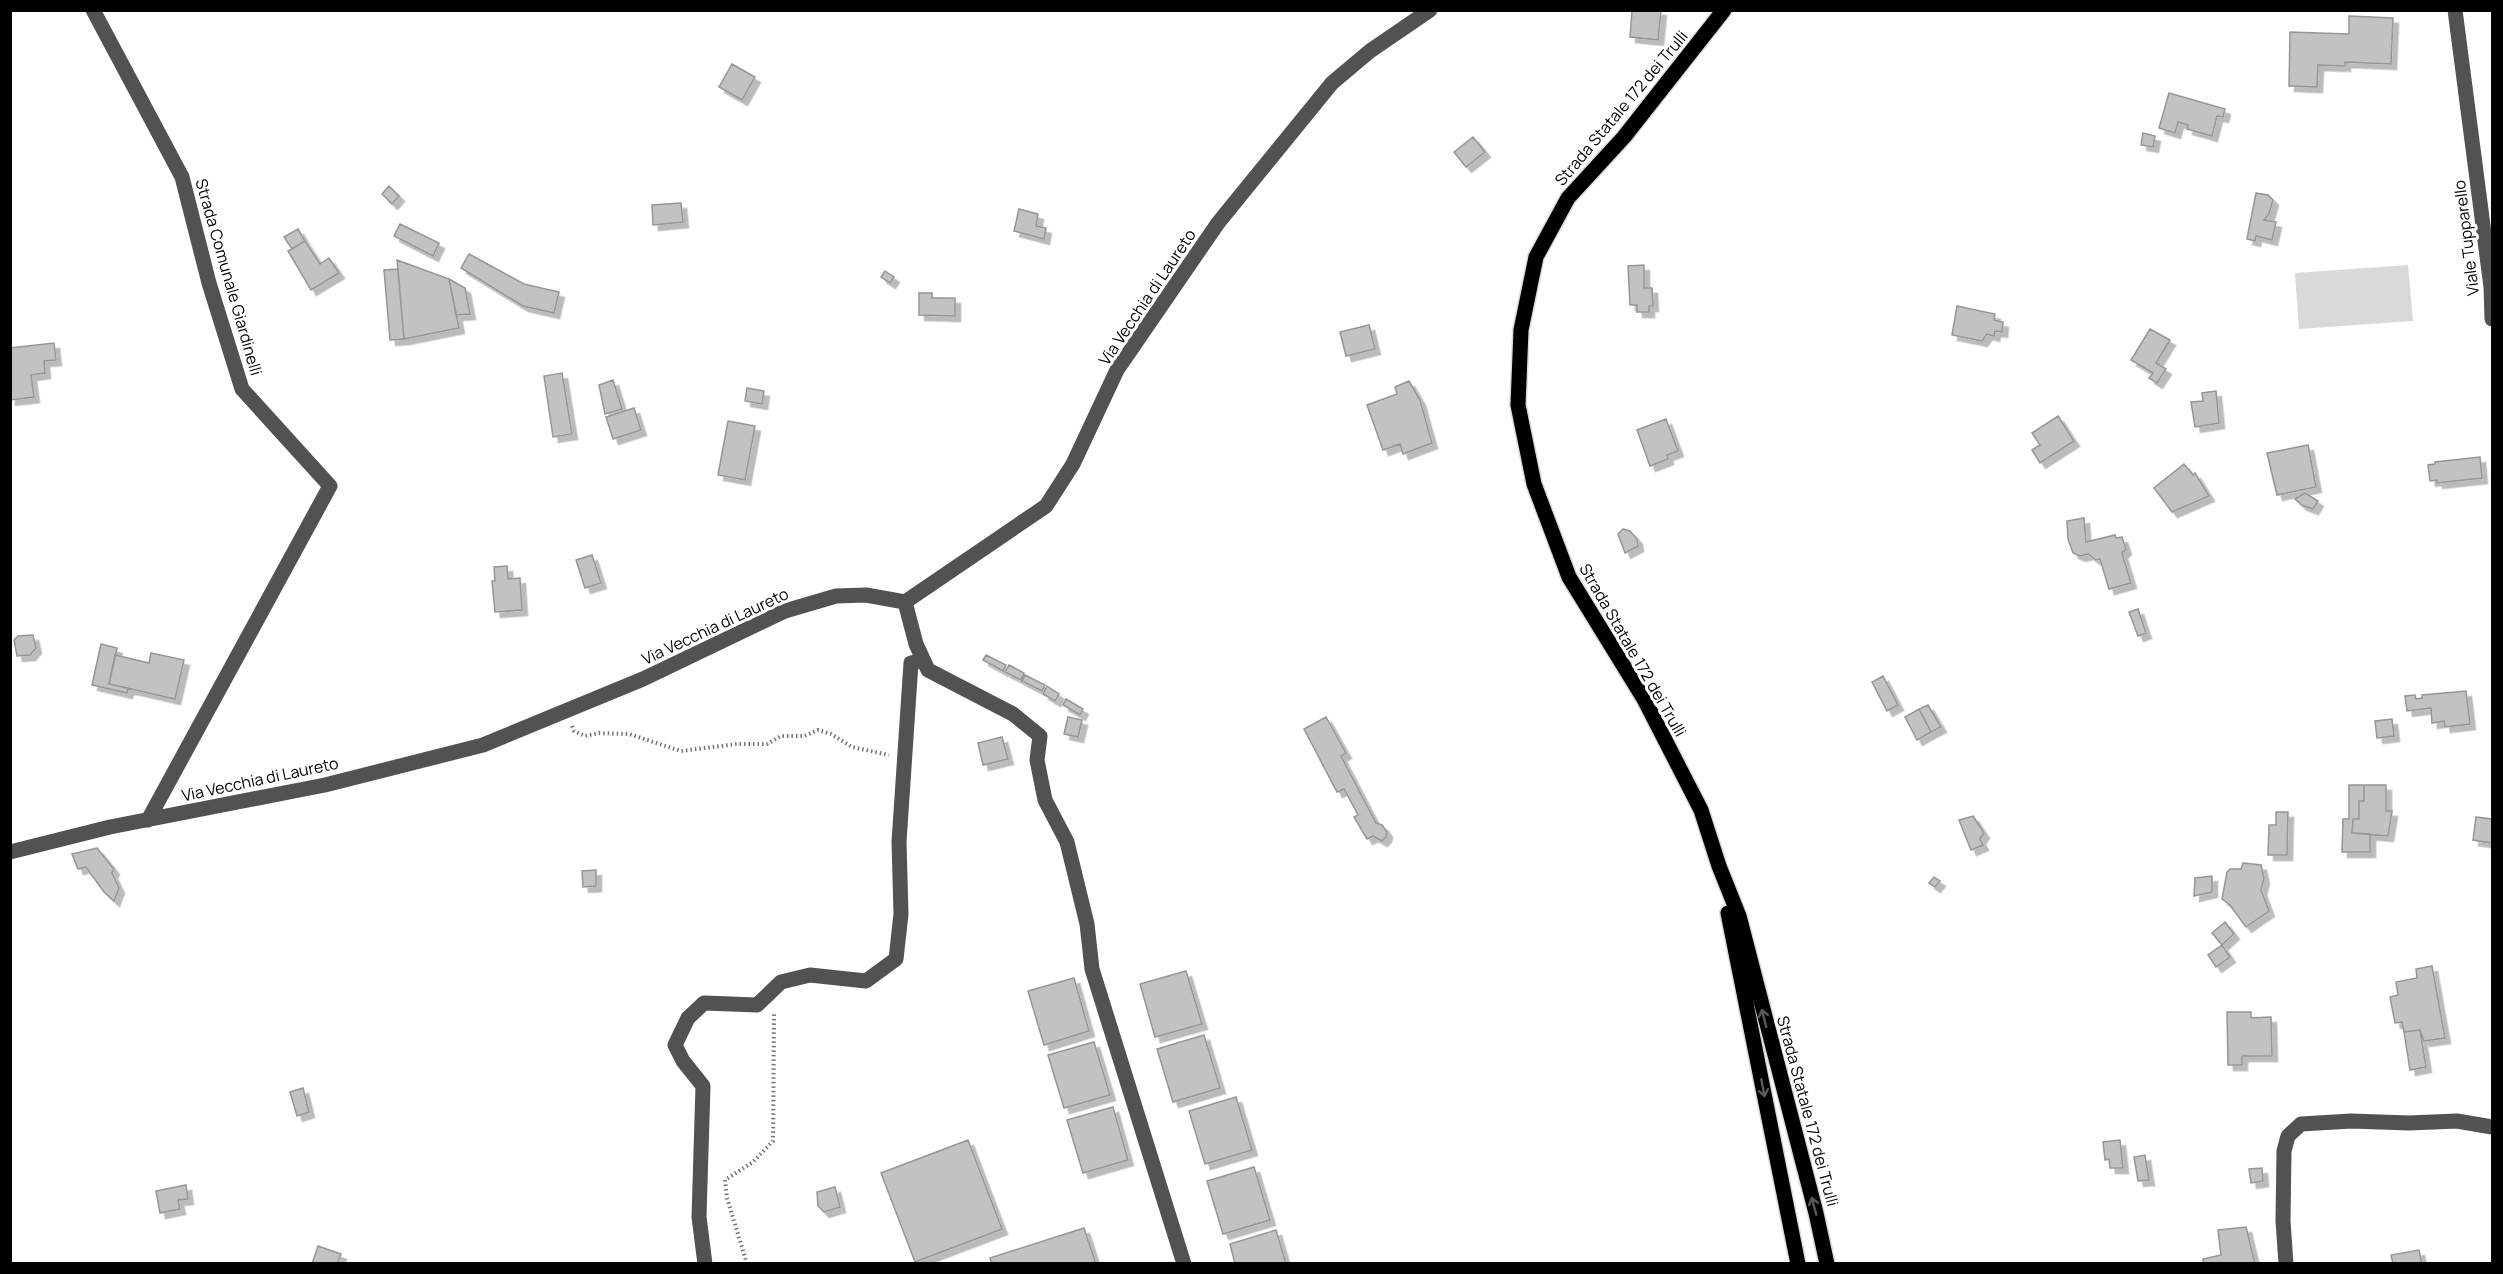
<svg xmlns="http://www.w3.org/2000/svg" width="2503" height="1274" viewBox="0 0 2503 1274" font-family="Manrope,sans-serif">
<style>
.green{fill:#d9d9d9}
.building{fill:#c2c2c2;stroke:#969696;stroke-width:1.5;filter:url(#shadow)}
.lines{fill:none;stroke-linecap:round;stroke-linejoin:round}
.major-casing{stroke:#dbdbdb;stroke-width:18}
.path{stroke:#747474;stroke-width:4;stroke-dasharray:1.5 3;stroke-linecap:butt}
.minor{stroke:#525252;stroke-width:15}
.major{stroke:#000;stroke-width:15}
.oneway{stroke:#595959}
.labels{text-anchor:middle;stroke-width:6;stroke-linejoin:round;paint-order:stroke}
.street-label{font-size:16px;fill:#000;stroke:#fff}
</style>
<defs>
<filter id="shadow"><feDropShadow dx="5.5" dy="5.5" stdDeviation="0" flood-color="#0004"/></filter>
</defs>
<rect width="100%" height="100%" fill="#fff"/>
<path class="green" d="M2408,265L2413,321L2299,329L2295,273Z"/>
<path class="building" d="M1632,10H1661L1658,40L1630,37Z
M2349,16L2393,18L2391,64L2345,62V66L2318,65L2317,87L2289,86L2290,32L2349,34Z
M732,64L755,77L742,100L719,87Z
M2169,93L2225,109L2223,117L2217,116L2212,136L2187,129L2188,125L2178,122L2175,133L2159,128Z
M2143,133L2155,136L2153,147L2141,145Z
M1473,137L1485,152L1466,167L1454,152Z
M389,186L399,196L392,204L382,194Z
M2256,193L2268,195L2273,200L2269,214L2264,220L2276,222L2272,240L2256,236L2255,241L2247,239Z
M681,203L683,222L653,225L652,205Z
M1019,209L1038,214L1036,226L1046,228L1044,239L1014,231Z
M400,224L439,243L433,256L394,236Z
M298,229L305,241L292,249L284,237Z
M305,241L320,264L329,258L339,273L311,290L288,251Z
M469,254L524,284L559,292L554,313L523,306L461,268Z
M397,260L449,279L459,328L404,339Z
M1644,265V288H1652L1653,306H1649V312H1637V305H1630L1628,266Z
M398,269L404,339L390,340L384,270Z
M885,271L894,277L890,283L881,277Z
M449,279L465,288L470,314L456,315Z
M919,293H932V298H955V316L919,315Z
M1957,306L1995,314L1994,320L2003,322L2002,332L1995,331L1994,336L1987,334L1982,341L1952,335Z
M1369,325L1375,349L1346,356L1340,332Z
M2150,329L2170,340L2156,363L2166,369L2157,383L2149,378L2153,373L2131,360Z
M54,343L56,360L44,361L45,373L31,375L34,397L10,400V348Z
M562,373L572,434L553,437L544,376Z
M613,380L622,409L605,414L599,385Z
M1409,381L1420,400L1432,443L1403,454L1400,444L1383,450L1367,405L1397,394L1395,387Z
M747,388L764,391L762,404L745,401Z
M2216,391L2219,423L2195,427L2191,402L2203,401L2202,393Z
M634,408L641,430L613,439L606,417Z
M2058,416L2074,441L2040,463L2032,450L2040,445L2032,433Z
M1666,419L1678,451L1667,455L1668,459L1650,466L1637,430Z
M728,421L755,426L745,480L718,475Z
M2308,445L2316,487L2277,495L2267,453Z
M2480,457L2482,478L2437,483V480L2430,481L2428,465L2435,464V462Z
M2184,464L2193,475L2195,473L2209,496L2172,512L2154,488Z
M2305,493L2318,501L2313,509L2302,505L2295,499Z
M2084,518L2086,542L2115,535L2116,538L2122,537L2126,549L2122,553L2131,583L2109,589L2100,559L2096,560L2088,554L2080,556L2073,553L2068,539L2067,521Z
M1623,529L1630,531L1637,539L1638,546L1625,553L1618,534Z
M592,555L601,583L585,588L576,560Z
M507,566L508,579L520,578L522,610L495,612L492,581H495L494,567Z
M2138,609L2146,633L2138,636L2129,612Z
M33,635L36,648L30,655L17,656L14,640L18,636Z
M101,644L117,648L109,684L128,688L127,693L92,685Z
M151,653L184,660L175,699L109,684L115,655L149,663Z
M986,655L1006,665L1003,671L983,660Z
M1009,665L1024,673L1021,680L1005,672Z
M1025,675L1045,685L1042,691L1022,681Z
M1883,676L1898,705L1887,711L1872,682Z
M1047,686L1059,694L1055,701L1043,694Z
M2466,691L2470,724L2445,727L2444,721L2432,723L2431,708L2407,711L2405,696L2415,695L2416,699L2422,698V695Z
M1066,699L1083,709L1080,715L1063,705Z
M1928,705L1941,727L1931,732L1919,709Z
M1919,709L1931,732L1917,740L1905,717Z
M1068,717L1082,720L1078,737L1064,734Z
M1326,717L1346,753L1341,756L1376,823L1382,825L1387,832L1386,837L1382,841L1373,836L1367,839L1354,817L1358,815L1344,789L1337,792L1304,729Z
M2392,719L2394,736L2377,738L2375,721Z
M1002,737L1008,759L983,765L978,743Z
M2349,785H2364V801H2359V819H2353L2352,833L2370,834V852H2342L2343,819H2349Z
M2364,785H2386V811H2392L2388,836L2352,833L2353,819H2359V801H2364Z
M2276,812H2288L2287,855H2268L2269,825H2276Z
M1973,816L1984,833L1980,839L1983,845L1971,850L1959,820Z
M2476,817L2492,819V843L2473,840Z
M97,848L114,869L112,873L119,888L114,901L104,892L86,867L78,869L72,854Z
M2243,863L2261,865L2264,878L2261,890L2269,911L2246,927L2230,905L2222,899L2227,872L2230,869H2241Z
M596,870V886L583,887L582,871Z
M2212,876V892L2194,896L2195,878Z
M1934,877L1940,881L1935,887L1929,883Z
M2225,922L2234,934L2222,945L2212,933Z
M2222,945L2230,957L2216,967L2208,955Z
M2432,966L2445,1038L2424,1041L2420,1030L2404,1032L2402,1022L2395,1023L2390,997L2398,995L2396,982L2417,978L2416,969Z
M1186,971L1202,1024L1155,1037L1140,984Z
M1074,978L1089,1031L1044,1045L1028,991Z
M2227,1012H2251V1018L2271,1017L2272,1056H2242V1065H2228Z
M2420,1030L2426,1067L2410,1070L2404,1032Z
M1204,1035L1220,1088L1173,1102L1157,1049Z
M1094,1042L1110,1095L1064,1108L1048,1055Z
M303,1088L309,1112L297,1116L290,1092Z
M1236,1097L1252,1150L1205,1164L1189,1111Z
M1113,1107L1128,1160L1083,1173L1067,1120Z
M968,1140L1002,1229L915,1262L881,1173Z
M2120,1140L2123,1168H2110L2109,1159L2105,1160L2103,1142Z
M2145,1155L2149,1180L2138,1181L2134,1157Z
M1254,1167L1270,1220L1223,1234L1207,1181Z
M2262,1168L2263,1181L2251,1183L2249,1169Z
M186,1185L188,1199L178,1200L180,1209L160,1213L156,1191Z
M835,1187L840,1207L824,1212L818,1206L817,1192Z
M2246,1227L2255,1264H2203V1259L2221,1255L2218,1230Z
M1084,1228L1096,1264H992L990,1258Z
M1276,1230L1286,1264H1235L1230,1244Z
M318,1246L341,1254L337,1264H312Z
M2419,1250L2422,1264H2393L2391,1255Z"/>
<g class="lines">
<g class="major-casing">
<path id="major" d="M1724,10L1624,137L1568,198L1536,257L1521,330L1518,405L1534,484L1569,577L1644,699L1701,810L1719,866L1739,916L1816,1213L1827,1264
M1728,913L1798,1264"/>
</g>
<path class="path" d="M572,726L574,731L585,736L599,733L629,734L681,751L737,744H767L781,736H804L818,730L831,734L852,747L889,755
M747,1264L727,1198L725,1180L753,1162L773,1141L774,1012"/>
<path class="minor" d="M93,10L182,177L209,283L242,389L330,486L148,820
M2455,10L2491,287L2492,319
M905,602L916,644L928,670L1013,714L1040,736L1037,760L1045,800L1067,842L1087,924L1092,969L1184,1264
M10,852L110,827L325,785L483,745L643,679L785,611L836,596L866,595L905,602L1046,506L1073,464L1117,370L1218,223L1332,83L1370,51L1430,10
M705,1264L699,1217L703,1086L683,1061L675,1045L688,1018L704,1003L757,1005L781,982L810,975L866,981L896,959L901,914L899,842L911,663L923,660
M2286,1264L2283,1221L2284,1151L2288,1136L2301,1124L2351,1121L2409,1123L2457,1121L2492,1127"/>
<use href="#major" class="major"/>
</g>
<defs><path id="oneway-shaft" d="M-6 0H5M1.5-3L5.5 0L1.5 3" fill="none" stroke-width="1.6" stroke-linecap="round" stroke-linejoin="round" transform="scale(1.5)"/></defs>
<g class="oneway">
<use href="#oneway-shaft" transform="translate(1764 1018) rotate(-104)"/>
<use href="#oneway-shaft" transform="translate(1763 1088) rotate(79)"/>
<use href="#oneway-shaft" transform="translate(1814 1206) rotate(-105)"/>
</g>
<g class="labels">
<g class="street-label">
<text transform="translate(1621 108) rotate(-50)" y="6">Strada Statale 172 dei Trulli</text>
<text transform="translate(2466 238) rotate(-97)" y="6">Viale Tupparello</text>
<text transform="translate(229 277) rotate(74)" y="6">Strada Comunale Giardinelli</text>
<text transform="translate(1147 297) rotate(-56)" y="6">Via Vecchia di Laureto</text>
<text transform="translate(715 626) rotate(-25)" y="6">Via Vecchia di Laureto</text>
<text transform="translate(1633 650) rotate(60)" y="6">Strada Statale 172 dei Trulli</text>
<text transform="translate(260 779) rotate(-12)" y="6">Via Vecchia di Laureto</text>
<text transform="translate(1808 1111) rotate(75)" y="6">Strada Statale 172 dei Trulli</text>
</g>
</g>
<rect width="2503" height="1274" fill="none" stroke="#000000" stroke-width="24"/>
</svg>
